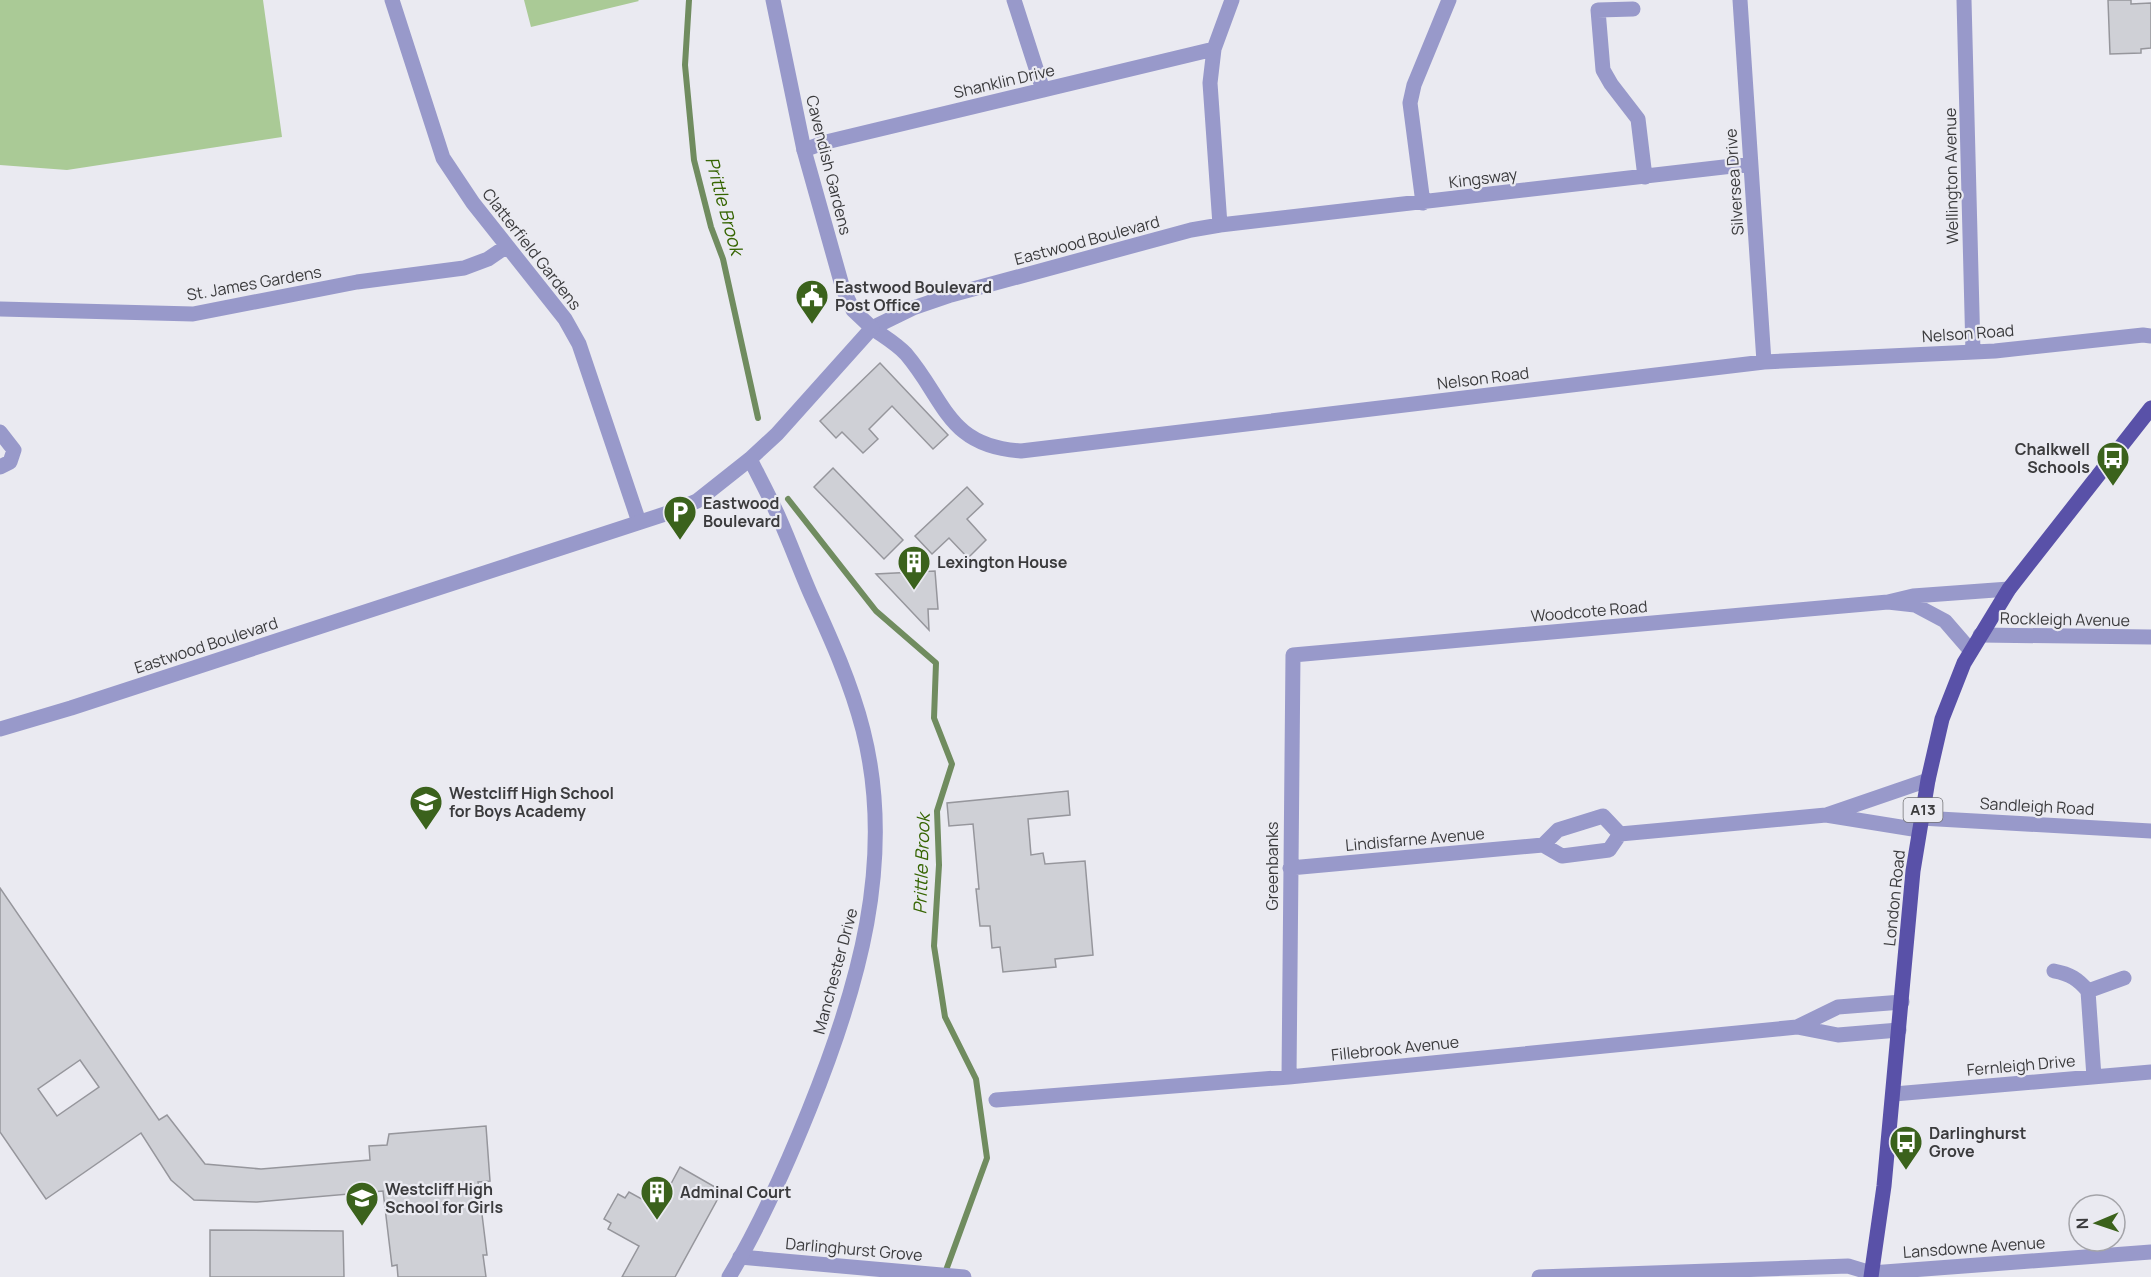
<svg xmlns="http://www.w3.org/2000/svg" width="2151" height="1277" viewBox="0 0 2151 1277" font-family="Manrope,sans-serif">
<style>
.green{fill:#aaca96}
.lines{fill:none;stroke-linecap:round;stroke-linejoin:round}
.stream{stroke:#708c5f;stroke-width:6}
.building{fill:#cfd0d6;stroke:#96969c;stroke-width:1.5;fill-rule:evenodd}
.minor{stroke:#9899ca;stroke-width:15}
.tertiary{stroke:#9899ca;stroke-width:15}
.primary{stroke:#5951a8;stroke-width:15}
.labels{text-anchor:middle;stroke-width:4.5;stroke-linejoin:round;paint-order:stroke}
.shield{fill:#eaeaf1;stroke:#707073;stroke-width:1.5}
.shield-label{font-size:15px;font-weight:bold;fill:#3b3b3d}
.street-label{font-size:16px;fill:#3b3b3d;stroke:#eaeaf1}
.poi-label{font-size:16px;font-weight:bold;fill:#3b3b3d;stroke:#eaeaf1;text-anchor:start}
.water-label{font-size:18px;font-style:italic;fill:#366502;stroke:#eaeaf1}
</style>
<rect width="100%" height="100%" fill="#eaeaf1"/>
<path class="green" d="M0,0H263L282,137L67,170L0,165Z
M524,0H638L639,1L531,27Z"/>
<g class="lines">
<path class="stream" d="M689,0L685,65L694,160L711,227L723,259L758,418
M788,499L876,611L936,663L934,718L952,764L937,811L939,865L934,946L945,1017L976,1079L987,1158L945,1273"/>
</g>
<path class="building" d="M2108,0H2131V4L2151,3V48L2141,49V53L2110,54Z
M880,363L948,435L933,449L892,406L869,429L878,439L863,453L842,432L836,438L820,421Z
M833,468L903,540L884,559L814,487Z
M967,487L983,504L967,519L986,540L968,558L949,538L932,554L915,536Z
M935,571L938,609H928L929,630L876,574Z
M1068,791L1070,815L1028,819L1031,855L1043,853L1045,864L1085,861L1093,955L1055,959L1056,967L1003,972L1000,947L992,948L990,926H980L976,889H979L973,824L949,826L947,803Z
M0,888L159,1120L167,1115L205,1164L261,1169L370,1160L369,1146L387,1145L389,1134L486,1126L490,1181L478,1182L487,1255H483L486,1277H398L397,1265L392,1266L383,1191L257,1202L194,1200L171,1180L141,1133L46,1199L0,1132ZM80,1060L99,1087L57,1116L38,1089Z
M680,1167L722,1191L675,1277H622L639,1246L608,1229L611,1223L604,1219L618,1194L625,1198L629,1192L658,1208Z
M210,1230L343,1231L344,1277H210Z"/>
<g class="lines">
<path class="minor" d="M392,0L443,158L473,203L565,319L579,344L639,522
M1014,0L1043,90
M1740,0L1764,362
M1964,0L1973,352
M1633,9L1598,10L1603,70L1611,84L1638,119L1645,177
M804,150L826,142L1214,49
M1750,164L1220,225L1191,230L951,295L913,308L872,328C883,336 897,344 906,354C946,401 947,446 1021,451L1764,362L1995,351L2143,335L2151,336
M1423,203L1410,103L1414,85L1449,0
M1220,225L1210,83L1214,49L1232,0
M0,309L193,314L357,282L464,268L488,259L507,246
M0,432L14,450L10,462L0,467
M1980,635L2151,637
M1971,651L1945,621L1915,605L1888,602L1913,596L2009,589
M1921,818L2151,831
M1919,830L1826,815L1928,780
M1620,834L1603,816L1558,830L1543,845L1562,856L1609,850L1620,834L1826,815
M1290,868L1543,845
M2054,971C2070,974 2078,979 2088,991
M1899,1030L1838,1035L1797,1027L1838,1007L1902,1002
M1289,1077L1293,655L1888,602
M2094,1077L2088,991L2124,978
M1894,1094L2151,1072
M996,1100L1289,1077L1797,1027
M740,1257L964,1277
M1539,1277L1848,1266L1871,1273L2151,1252"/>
<path class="tertiary" d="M0,729L71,708L671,512L697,501L750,459L777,434L872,328L853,310L843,289L804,150L773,0
M729,1277C761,1224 786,1167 809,1110C858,989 896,860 863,730C851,683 831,639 811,595C800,570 791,545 780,520C771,499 760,479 750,459"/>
<path class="primary" d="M1871,1277L1884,1186L1913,871L1928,780L1942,719L1964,663L2009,589L2151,408"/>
</g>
<defs>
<g id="civic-pin" transform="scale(1.725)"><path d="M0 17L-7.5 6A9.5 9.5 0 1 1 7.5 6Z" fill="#3b621c" stroke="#eaeaf1"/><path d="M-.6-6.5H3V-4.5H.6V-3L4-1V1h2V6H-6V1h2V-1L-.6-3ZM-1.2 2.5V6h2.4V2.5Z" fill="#fff"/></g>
<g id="bus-pin" transform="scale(1.725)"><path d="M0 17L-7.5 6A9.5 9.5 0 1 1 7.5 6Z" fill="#3b621c" stroke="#eaeaf1"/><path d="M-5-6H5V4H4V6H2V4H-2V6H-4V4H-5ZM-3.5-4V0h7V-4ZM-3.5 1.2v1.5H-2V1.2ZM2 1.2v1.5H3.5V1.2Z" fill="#fff"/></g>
<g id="parking-pin" transform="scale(1.725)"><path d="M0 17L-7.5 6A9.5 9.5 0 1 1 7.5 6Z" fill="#3b621c" stroke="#eaeaf1"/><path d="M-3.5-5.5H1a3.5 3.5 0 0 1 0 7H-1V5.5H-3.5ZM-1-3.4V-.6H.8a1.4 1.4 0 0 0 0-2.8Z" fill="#fff"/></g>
<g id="building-pin" transform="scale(1.725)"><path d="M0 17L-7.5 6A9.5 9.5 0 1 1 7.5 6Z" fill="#3b621c" stroke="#eaeaf1"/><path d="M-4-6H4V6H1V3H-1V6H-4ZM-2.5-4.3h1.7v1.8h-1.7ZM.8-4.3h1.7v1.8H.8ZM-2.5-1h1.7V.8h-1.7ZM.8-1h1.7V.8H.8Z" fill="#fff"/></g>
<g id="school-pin" transform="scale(1.725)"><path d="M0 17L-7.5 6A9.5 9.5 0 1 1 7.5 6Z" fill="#3b621c" stroke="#eaeaf1"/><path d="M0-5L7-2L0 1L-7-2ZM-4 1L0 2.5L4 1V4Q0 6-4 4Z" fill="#fff"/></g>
</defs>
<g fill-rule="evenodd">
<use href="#civic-pin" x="812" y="296"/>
<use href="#bus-pin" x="2113" y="458"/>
<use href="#parking-pin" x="680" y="512"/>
<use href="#building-pin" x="914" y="562"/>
<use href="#school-pin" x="426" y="802"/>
<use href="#bus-pin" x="1906" y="1142"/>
<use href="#building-pin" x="657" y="1192"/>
<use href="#school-pin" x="362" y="1198"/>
</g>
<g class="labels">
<rect class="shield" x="1903.5" y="798" width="39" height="24" rx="4.5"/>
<g class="shield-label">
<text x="1923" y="815">A13</text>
</g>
<g class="street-label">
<text transform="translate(1004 81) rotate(-13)" y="6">Shanklin Drive</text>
<text transform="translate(829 165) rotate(76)" y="6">Cavendish Gardens</text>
<text transform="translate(1951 176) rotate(-91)" y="6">Wellington Avenue</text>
<text transform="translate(1483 178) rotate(-7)" y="6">Kingsway</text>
<text transform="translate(1734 182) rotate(-94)" y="6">Silversea Drive</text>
<text transform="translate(1087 240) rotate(-15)" y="6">Eastwood Boulevard</text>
<text transform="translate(532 249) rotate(52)" y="6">Clatterfield Gardens</text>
<text transform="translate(254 283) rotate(-10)" y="6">St. James Gardens</text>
<text transform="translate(1968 333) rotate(-4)" y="6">Nelson Road</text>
<text transform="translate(1483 378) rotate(-7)" y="6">Nelson Road</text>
<text transform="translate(1589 611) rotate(-5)" y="6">Woodcote Road</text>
<text transform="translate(2065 619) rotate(1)" y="6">Rockleigh Avenue</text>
<text transform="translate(206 645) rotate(-18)" y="6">Eastwood Boulevard</text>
<text transform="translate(2037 806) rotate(3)" y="6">Sandleigh Road</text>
<text transform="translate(1415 839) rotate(-5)" y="6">Lindisfarne Avenue</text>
<text transform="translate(1272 866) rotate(-90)" y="6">Greenbanks</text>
<text transform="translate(1894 898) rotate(-84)" y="6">London Road</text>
<text transform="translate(835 971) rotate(-75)" y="6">Manchester Drive</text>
<text transform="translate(1395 1048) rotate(-6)" y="6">Fillebrook Avenue</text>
<text transform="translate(2021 1065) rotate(-5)" y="6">Fernleigh Drive</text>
<text transform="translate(1974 1247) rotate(-4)" y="6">Lansdowne Avenue</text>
<text transform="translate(854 1249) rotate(5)" y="6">Darlinghurst Grove</text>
</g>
<g class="poi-label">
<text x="835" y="293">Eastwood Boulevard<tspan x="835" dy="18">Post Office</tspan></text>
<text x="2090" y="455" text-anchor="end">Chalkwell<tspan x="2090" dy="18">Schools</tspan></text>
<text x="703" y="509">Eastwood<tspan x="703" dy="18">Boulevard</tspan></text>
<text x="937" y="568">Lexington House</text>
<text x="449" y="799">Westcliff High School<tspan x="449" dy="18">for Boys Academy</tspan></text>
<text x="1929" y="1139">Darlinghurst<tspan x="1929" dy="18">Grove</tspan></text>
<text x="385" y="1195">Westcliff High<tspan x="385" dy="18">School for Girls</tspan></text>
<text x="680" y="1198">Adminal Court</text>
</g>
<g class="water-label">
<text transform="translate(724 206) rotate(75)" y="6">Prittle Brook</text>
<text transform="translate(922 864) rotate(-88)" y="6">Prittle Brook</text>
</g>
</g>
<g transform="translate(2097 1223) rotate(268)"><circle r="28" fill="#eaeaf1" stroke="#a4a4a9" stroke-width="1.5"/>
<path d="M0-4.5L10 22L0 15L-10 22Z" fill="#3b621c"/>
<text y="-9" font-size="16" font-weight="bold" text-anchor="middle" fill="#3b3b3d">N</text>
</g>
</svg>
